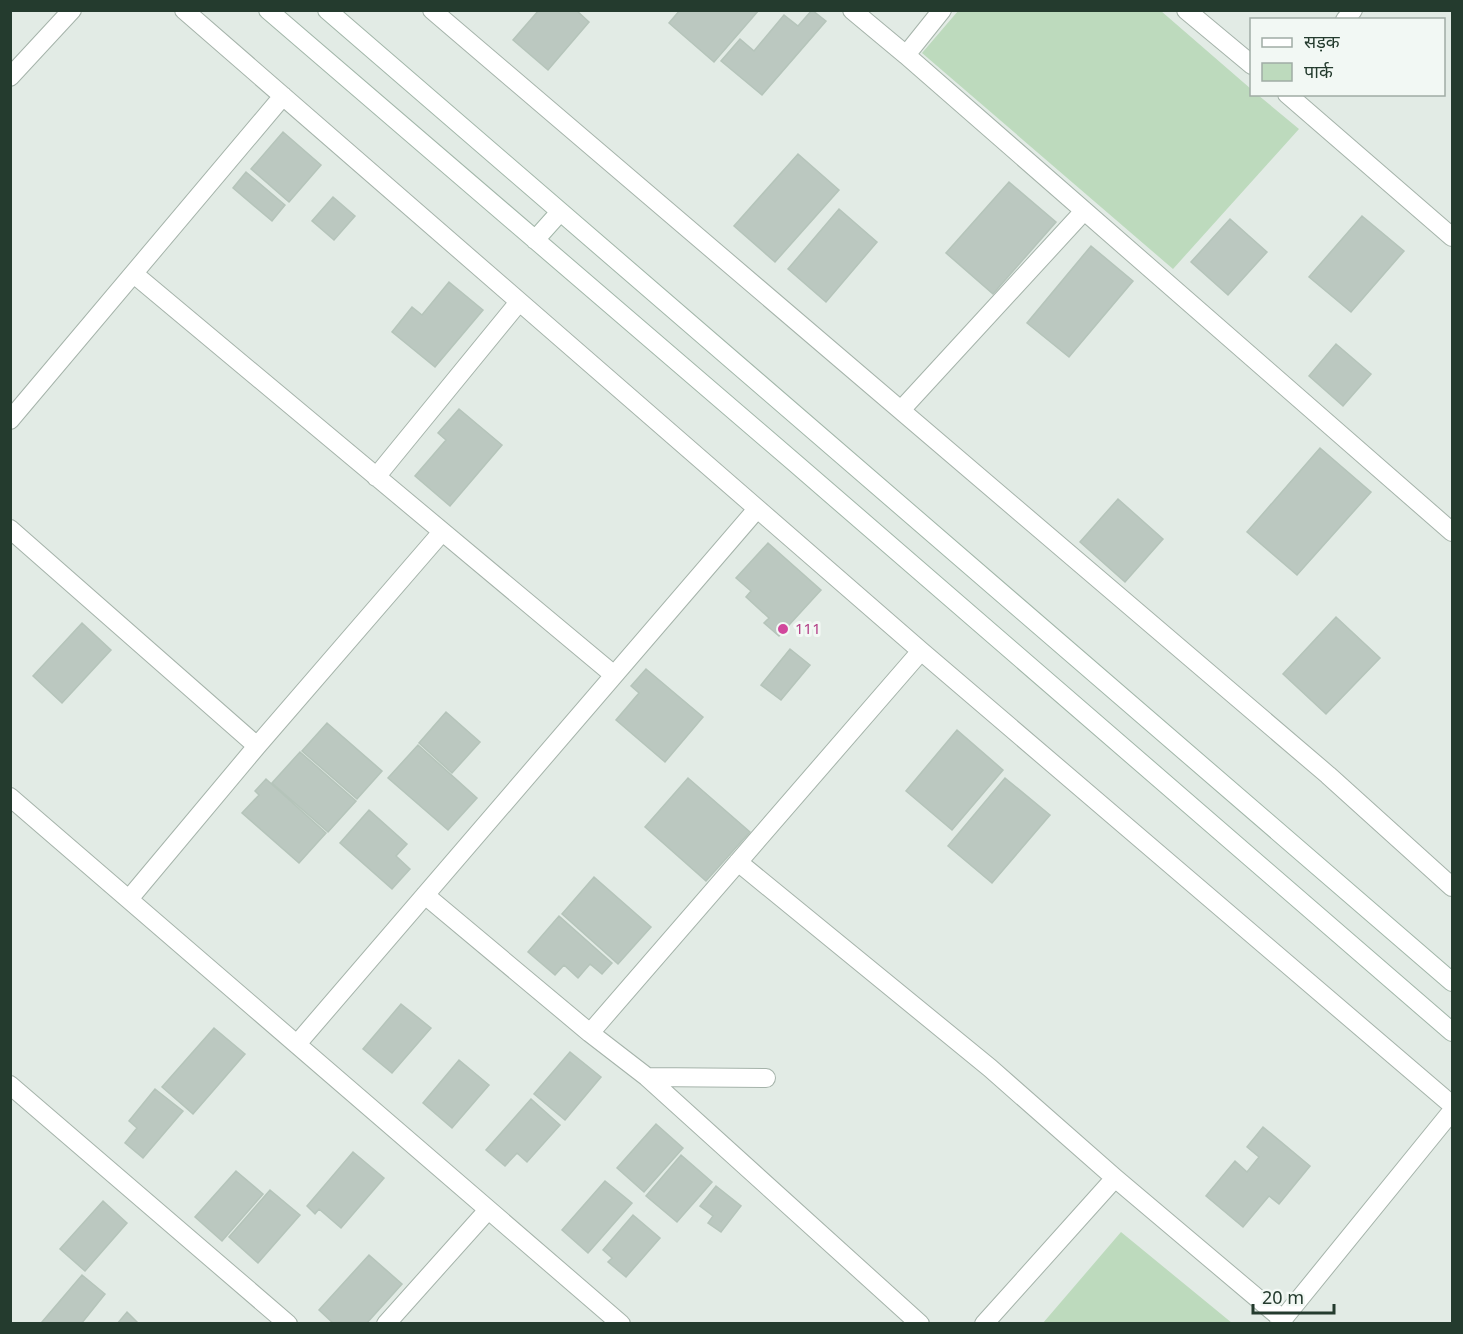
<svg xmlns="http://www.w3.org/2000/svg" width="1463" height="1334" viewBox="0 0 1463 1334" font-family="'Noto Sans','Noto Sans Devanagari',sans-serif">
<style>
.green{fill:#bddabd}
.building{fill:#bbc8c0;stroke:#b5c4ba;stroke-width:1.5}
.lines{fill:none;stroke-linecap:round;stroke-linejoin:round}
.street-casing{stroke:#a5b3aa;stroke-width:20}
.secondary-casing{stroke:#a2b6a9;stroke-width:20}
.street{stroke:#fff;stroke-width:18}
.secondary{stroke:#fff;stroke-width:18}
.hotel-dot{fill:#d1479c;stroke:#f2f8f4;stroke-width:2}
.labels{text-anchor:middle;stroke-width:6;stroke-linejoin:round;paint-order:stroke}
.hotel-label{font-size:15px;fill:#b23c85;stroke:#f2f8f4;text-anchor:start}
</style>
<rect width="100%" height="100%" fill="#e2ebe5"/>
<path class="green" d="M958,11H1161L1251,89L1252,94L1258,95L1299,129L1173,269L922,53Z
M1121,1232L1232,1323H1043Z"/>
<path class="building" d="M539,10H576L589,22L548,70L513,40Z
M680,10H759L714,62L669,23Z
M812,10L826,21L762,95L721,61L740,39L754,51L784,15L798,26Z
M283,132L321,165L289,202L251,169Z
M798,154L839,190L775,262L734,226Z
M246,172L285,205L272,221L233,188Z
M1009,182L1056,222L993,294L946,253Z
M333,197L355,216L334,240L312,221Z
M839,209L877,242L826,302L788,269Z
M1362,216L1404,251L1351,312L1309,277Z
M1230,219L1267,252L1228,295L1191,262Z
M1091,246L1133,281L1069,357L1027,323Z
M449,282L483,310L435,367L392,332L412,307L422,315Z
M1336,344L1371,374L1343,406L1309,376Z
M459,409L502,445L450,506L415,476L446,440L438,433Z
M1320,448L1371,492L1297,575L1247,532Z
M1118,499L1163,539L1125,582L1080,542Z
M768,543L821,590L779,636L764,623L769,618L746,597L751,591L736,578Z
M1336,617L1380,658L1326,714L1283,674Z
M82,623L111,650L62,703L33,676Z
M790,649L810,665L781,700L761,685Z
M646,669L703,717L665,762L616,720L639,693L631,686Z
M446,712L480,742L452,773L419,743Z
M327,723L382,771L357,799L302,751Z
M957,730L1003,770L952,830L906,791Z
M418,745L477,798L448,830L388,778Z
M300,752L356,801L328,832L272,783Z
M688,778L750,832L706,881L645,827Z
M1005,778L1050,815L992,883L948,846Z
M266,779L326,833L299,863L242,813L259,795L255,791Z
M369,810L407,844L396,856L410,869L392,889L340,843Z
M594,877L651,927L618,964L562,914Z
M559,916L612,963L602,974L590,964L578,978L564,965L555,975L528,952Z
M401,1004L431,1028L392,1073L363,1049Z
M214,1028L245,1054L193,1114L162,1087Z
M570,1052L601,1077L565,1120L534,1094Z
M459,1060L489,1085L452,1128L423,1103Z
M155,1089L183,1111L143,1158L125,1143L137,1128L129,1121Z
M531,1099L560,1125L527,1162L517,1153L505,1166L486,1150Z
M656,1124L683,1148L644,1192L617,1168Z
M1263,1127L1310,1166L1279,1204L1269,1196L1243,1227L1206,1196L1235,1161L1247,1172L1259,1157L1247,1147Z
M353,1152L384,1178L341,1228L319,1209L315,1214L307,1206Z
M681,1155L712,1182L677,1222L646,1196Z
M236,1171L263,1194L222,1241L195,1217Z
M605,1181L632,1203L588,1253L562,1230Z
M716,1186L741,1206L721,1232L708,1223L713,1216L700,1206Z
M270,1190L300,1215L258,1263L229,1237Z
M103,1201L127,1223L85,1271L60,1249Z
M633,1215L660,1238L626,1277L608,1262L612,1258L603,1250Z
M369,1255L402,1284L366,1324H334L319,1310Z
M82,1275L105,1294L81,1324H44L42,1322Z
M127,1312L139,1324H117Z"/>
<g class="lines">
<g class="street-casing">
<path id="street" d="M184,10L921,651L1452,1105
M432,10L1328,775L1452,887
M852,10L906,55L1452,532
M1186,10L1252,65
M1345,20L1353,10
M906,55L942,10
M10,77L72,10
M1287,94L1452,237
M134,274L614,675
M901,410L1084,211
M10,420L283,96
M376,477L519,302
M10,529L257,746
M10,797L621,1324
M738,862L990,1068L1115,1178L1282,1319
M425,895L590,1033L647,1077L920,1324
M129,899L257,746L442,532
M590,1033L921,651
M297,1044L757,509
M647,1077L766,1078
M10,1085L288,1324
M386,1324L488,1210
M984,1324L1115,1178
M1279,1324L1452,1111"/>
</g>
<g class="secondary-casing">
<path id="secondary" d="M268,10L795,463L1452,1032
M327,10L1452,982
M535,240L560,212"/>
</g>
<use href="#street" class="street"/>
<use href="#secondary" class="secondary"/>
</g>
<circle class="hotel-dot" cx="783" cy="629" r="6"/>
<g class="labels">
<g class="hotel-label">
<text x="795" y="634">111</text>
</g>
</g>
<rect width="1463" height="1334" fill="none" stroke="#243b2e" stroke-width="24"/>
<rect x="1250" y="18" width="195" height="78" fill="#f2f8f4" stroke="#a0aca5" stroke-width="1.5"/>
<rect x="1262" y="38" width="30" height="9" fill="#ffffff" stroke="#a0aca5" stroke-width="1.5"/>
<text x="1304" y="48" font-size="18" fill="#243b2e">सड़क</text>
<rect x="1262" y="63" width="30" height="18" fill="#bddabd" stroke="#a0aca5" stroke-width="1.5"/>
<text x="1304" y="78" font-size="18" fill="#243b2e">पार्क</text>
<path d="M1253 1304v9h81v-9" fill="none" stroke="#243b2e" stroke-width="3"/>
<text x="1262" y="1304" font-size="18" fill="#243b2e" stroke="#f2f8f4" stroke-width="4.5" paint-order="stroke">20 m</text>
</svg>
